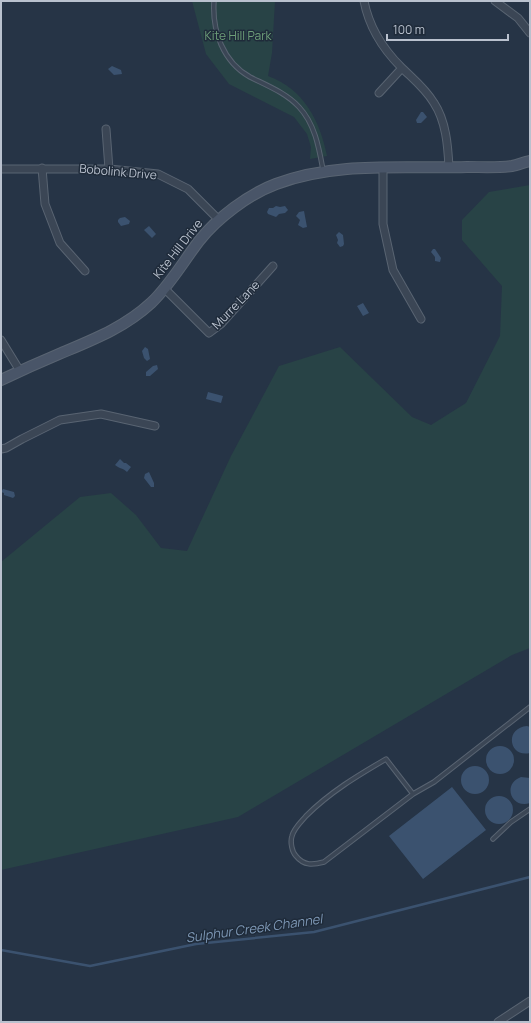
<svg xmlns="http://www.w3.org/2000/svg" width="531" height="1023" viewBox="0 0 531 1023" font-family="Manrope,sans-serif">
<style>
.green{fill:#284346}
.water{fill:#3b526f}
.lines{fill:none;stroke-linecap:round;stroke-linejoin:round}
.stream{stroke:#3b526f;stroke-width:2.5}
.lane-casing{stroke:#596472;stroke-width:5.5}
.street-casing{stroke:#596472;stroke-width:9}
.secondary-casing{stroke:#596472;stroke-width:12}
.lane{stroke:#3b4655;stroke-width:3.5}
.street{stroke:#3b4655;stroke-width:7}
.secondary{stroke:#495568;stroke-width:10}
.labels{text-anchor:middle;stroke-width:3;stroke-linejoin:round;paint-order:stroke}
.park-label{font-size:12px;fill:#6ea079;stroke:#1f2b3a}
.street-label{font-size:12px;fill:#b9c1ce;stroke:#1f2b3a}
.water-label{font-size:13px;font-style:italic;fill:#7e98b6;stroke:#1f2b3a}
</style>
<rect width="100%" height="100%" fill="#263446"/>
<path class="green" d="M192,1H275L272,53L268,76C304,89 320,121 327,156L310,159L311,147L307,134L294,117L229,84L206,54Z
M530,185V648L512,655L238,817L1,870V562L80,497L111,493L136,515L161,548L187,551L231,456L279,366L340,347L412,417L431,425L466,403L500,336L502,286L462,240V220L489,192Z"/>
<path class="water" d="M112,66L121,70L122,74L114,75L108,69Z
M421,112H423L427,117L421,123H417L416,120Z
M276,206L280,207L285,206L288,210L285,213L279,214L276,217L268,214L267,212L269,208H273Z
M304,211L307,227L303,228L298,225L300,220L296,216L299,212Z
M125,217L130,221L129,224L121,226L118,222V220L120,218Z
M149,226L156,234L152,238L144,230Z
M339,232L343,235L344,244L343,246L340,247L337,243L338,240L336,235Z
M433,249H435L441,258L440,262L435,261V257L431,252Z
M363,303L369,313L363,316L357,306Z
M145,347L148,349L150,359L147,361L144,358L142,351Z
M157,365L158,369L150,376H146V372L153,366Z
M208,392L223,396L221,403L206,399Z
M120,459L124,463H126L131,467L127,472C123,468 120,469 115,465Z
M149,472L154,483V487H151L144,478L145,474Z
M3,489L14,492L15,496L13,498L4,495V493L1,492Z
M527,726L530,727V753C509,758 504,728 527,726Z
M486 760a14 14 0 1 1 28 0a14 14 0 1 1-28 0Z
M461 780a14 14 0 1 1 28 0a14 14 0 1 1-28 0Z
M521,777L530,778V803C511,809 502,784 521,777Z
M452,787L486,830L423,879L389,836Z
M485 810a14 14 0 1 1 28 0a14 14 0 1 1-28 0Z"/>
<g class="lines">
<path class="stream" d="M1,950L90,966L196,944L314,932L530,877"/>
<g class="lane-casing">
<path id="lane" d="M214,1C212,31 223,62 250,77C268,86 286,93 299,107C315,124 319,148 323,170
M413,794L386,759C357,776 330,792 306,816C301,822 294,828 292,836C290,842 292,852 296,856C304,866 313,865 324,862L413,794L434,782L530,707
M493,839L511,822L530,809"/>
</g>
<g class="street-casing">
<path id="street" d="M364,1C369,27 382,48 401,67C412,78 425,88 434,103C446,121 448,146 449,168
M495,1L518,18L530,33
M379,93L402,68
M106,129L109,169
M383,167V224L393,270L421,319
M42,168L45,204L60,243L85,271
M1,169H109L158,174L188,189L219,220
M164,288L209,333L221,324L273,266
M1,340L20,371
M1,449L6,448L22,439L60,420L101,414L155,426
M498,1022L530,1001"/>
</g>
<g class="secondary-casing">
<path id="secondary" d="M1,380C20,371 40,362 59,354C92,340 124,328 151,303C170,285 183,262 199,241C217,218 249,194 276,184C337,161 403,169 467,167C482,167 498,168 512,166C518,165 524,162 530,161"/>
</g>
<use href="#lane" class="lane"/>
<use href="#street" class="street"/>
<use href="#secondary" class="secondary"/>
</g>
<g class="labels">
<g class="park-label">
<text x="238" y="40">Kite Hill Park</text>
</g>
<g class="street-label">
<text transform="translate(118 172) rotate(5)" y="4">Bobolink Drive</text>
<text transform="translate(178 249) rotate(-52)" y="4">Kite Hill Drive</text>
<text transform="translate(236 305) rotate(-46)" y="4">Murre Lane</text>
</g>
<g class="water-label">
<text transform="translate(254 928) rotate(-8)" y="5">Sulphur Creek Channel</text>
</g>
</g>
<rect width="531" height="1023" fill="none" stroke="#b9c1ce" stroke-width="4"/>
<path d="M387 34v6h121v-6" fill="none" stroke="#b9c1ce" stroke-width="2"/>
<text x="393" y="34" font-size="12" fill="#b9c1ce" stroke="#1f2b3a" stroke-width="3" paint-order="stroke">100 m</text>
</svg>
